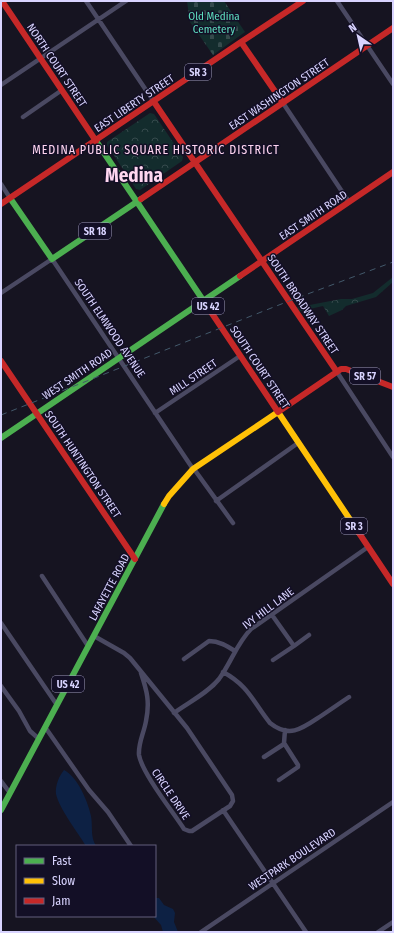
<svg xmlns="http://www.w3.org/2000/svg" width="394" height="933" viewBox="0 0 394 933" font-family="'Fira Sans Condensed',sans-serif">
<style>
.cemetery{fill:url(#cemetery-stones)}
.park{fill:url(#park-crowns)}
.water{fill:#0d2144}
.lines{fill:none;stroke-linecap:round;stroke-linejoin:round}
.street{stroke:#4a4962;stroke-width:4.5}
.fast{stroke:#4caf50;stroke-width:6}
.slow{stroke:#ffc107;stroke-width:6}
.jam{stroke:#c62828;stroke-width:6}
.rail{stroke:#43596b;stroke-width:1;stroke-dasharray:6 5;stroke-linecap:butt}
.labels{text-anchor:middle;stroke-width:3;stroke-linejoin:round;paint-order:stroke}
.shield{fill:#130f26;stroke:#9e99be;stroke-width:1}
.shield-label{font-size:10px;font-weight:bold;fill:#d9d4ff}
.park-label{font-size:11px;fill:#5fe0c0;stroke:#130f26}
.street-label{font-size:11px;fill:#d9d4ff;stroke:#130f26}
.neighbourhood-label{font-size:12px;letter-spacing:1px;fill:#ffd6f0;stroke:#130f26}
.town-label{font-size:19px;font-weight:bold;fill:#ffd6f0;stroke:#130f26}
</style>
<defs>
<pattern id="cemetery-stones" width="16" height="16" patternUnits="userSpaceOnUse"><rect width="16" height="16" fill="#132c2d"/><path d="M2 7V4a2 2 0 0 1 4 0v3zM10 15v-3a2 2 0 0 1 4 0v3z" fill="#354a4c"/></pattern>
<pattern id="park-crowns" width="20" height="18" patternUnits="userSpaceOnUse"><rect width="20" height="18" fill="#132c2d"/><path d="M2 6a3 3 0 1 1 6 0M12 15a3 3 0 1 1 6 0" fill="none" stroke="#354a4c"/></pattern>
</defs>
<rect width="100%" height="100%" fill="#161421"/>
<path class="cemetery" d="M187,1H224L245,32L213,55L190,22Z"/>
<path class="park" d="M150,113L154,114L183,157L182,161L140,190L136,189L107,145V142Z
M393,277V282L376,297L346,306L342,310L329,316L323,306L296,312L294,308L341,299H352L373,293Z"/>
<path class="water" d="M64,770C78,777 88,802 91,816C93,827 90,836 96,846H86C78,833 59,808 56,794C55,786 59,776 64,770Z
M155,898H159L164,905L173,909L175,913L174,922L178,932H163L161,925L153,916H155Z"/>
<g class="lines">
<path class="street" d="M86,1L154,102
M337,1L393,84
M1,85L126,1
M283,103L349,202
M23,117L62,90
M1,184L10,198
M1,293L52,259L193,469
M337,372L393,457
M155,413L240,356
M194,469L233,523
M216,501L298,443
M42,576L88,646
M272,615L294,646L309,635
M1,623L57,705
M94,636L124,653L130,658L187,728L232,795L233,801L230,806L192,831H189L184,829C173,812 142,773 139,755C138,743 144,733 146,721C150,702 147,691 141,673
M184,659L209,641C219,641 227,646 235,651
M273,660L294,646
M223,672C249,686 253,702 270,723C290,739 303,728 321,716C330,710 340,703 349,697
M1,686L19,711L30,731L39,739
M174,713C189,702 208,693 219,679C231,663 237,643 251,629L368,547
M45,727L89,790L108,812L131,846
M264,757L284,744
M279,780L298,767V765L284,743L285,730
M1,781L10,793
M223,810L306,932
M201,932L393,802
M378,932L393,922"/>
<path class="fast" d="M96,141L209,309
M10,198L52,259L141,199
M1,438L240,276
M1,810L164,504"/>
<path class="slow" d="M164,504L169,496L193,469L278,412L359,533"/>
<path class="jam" d="M2,1L96,141
M241,42L303,1
M154,102L337,372
M141,199L393,28
M1,204L241,42L283,103
M240,276L393,172
M209,309L278,412L341,369H346L393,387
M1,361L135,559
M359,533L393,584"/>
<path class="rail" d="M1,415L289,301L393,262"/>
</g>
<g class="labels">
<g class="shield">
<rect x="185" y="64" width="26" height="16" rx="3"/>
<rect x="79" y="223" width="32" height="16" rx="3"/>
<rect x="192" y="298" width="32" height="16" rx="3"/>
<rect x="350" y="368" width="30" height="16" rx="3"/>
<rect x="341" y="518" width="26" height="16" rx="3"/>
<rect x="52" y="676" width="32" height="16" rx="3"/>
</g>
<g class="shield-label">
<text x="198" y="76">SR 3</text>
<text x="95" y="235">SR 18</text>
<text x="208" y="310">US 42</text>
<text x="365" y="380">SR 57</text>
<text x="354" y="530">SR 3</text>
<text x="68" y="688">US 42</text>
</g>
<g class="park-label">
<text x="214" y="20">Old Medina<tspan x="214" dy="13">Cemetery</tspan></text>
</g>
<g class="street-label">
<text transform="translate(57 65) rotate(56)" y="4">NORTH COURT STREET</text>
<text transform="translate(279 94) rotate(-34)" y="4">EAST WASHINGTON STREET</text>
<text transform="translate(134 103) rotate(-34)" y="4">EAST LIBERTY STREET</text>
<text transform="translate(313 215) rotate(-34)" y="4">EAST SMITH ROAD</text>
<text transform="translate(303 304) rotate(56)" y="4">SOUTH BROADWAY STREET</text>
<text transform="translate(110 328) rotate(56)" y="4">SOUTH ELMWOOD AVENUE</text>
<text transform="translate(260 367) rotate(56)" y="4">SOUTH COURT STREET</text>
<text transform="translate(77 374) rotate(-34)" y="4">WEST SMITH ROAD</text>
<text transform="translate(193 377) rotate(-34)" y="4">MILL STREET</text>
<text transform="translate(83 464) rotate(56)" y="4">SOUTH HUNTINGTON STREET</text>
<text transform="translate(109 587) rotate(-62)" y="4">LAFAYETTE ROAD</text>
<text transform="translate(268 608) rotate(-37)" y="4">IVY HILL LANE</text>
<text transform="translate(171 794) rotate(56)" y="4">CIRCLE DRIVE</text>
<text transform="translate(292 859) rotate(-34)" y="4">WESTPARK BOULEVARD</text>
</g>
<g class="neighbourhood-label">
<text x="156" y="154">MEDINA PUBLIC SQUARE HISTORIC DISTRICT</text>
</g>
<g class="town-label">
<text x="134" y="182">Medina</text>
</g>
</g>
<rect width="394" height="933" fill="none" stroke="#d9d4ff" stroke-width="4"/>
<rect x="16" y="845" width="140" height="72" fill="#130f26" stroke="#625e7d"/>
<rect x="24" y="858" width="20" height="6" fill="#4caf50" stroke="#625e7d"/>
<text x="52" y="865" font-size="12" fill="#d9d4ff">Fast</text>
<rect x="24" y="878" width="20" height="6" fill="#ffc107" stroke="#625e7d"/>
<text x="52" y="885" font-size="12" fill="#d9d4ff">Slow</text>
<rect x="24" y="898" width="20" height="6" fill="#c62828" stroke="#625e7d"/>
<text x="52" y="905" font-size="12" fill="#d9d4ff">Jam</text>
<g transform="translate(358 36) rotate(326)" stroke="#130f26" stroke-width="3" paint-order="stroke">
<path d="M0-3L7 15L0 10L-7 15Z" fill="#d9d4ff"/>
<text y="-6" font-size="11" font-weight="bold" text-anchor="middle" fill="#d9d4ff">N</text>
</g>
</svg>
